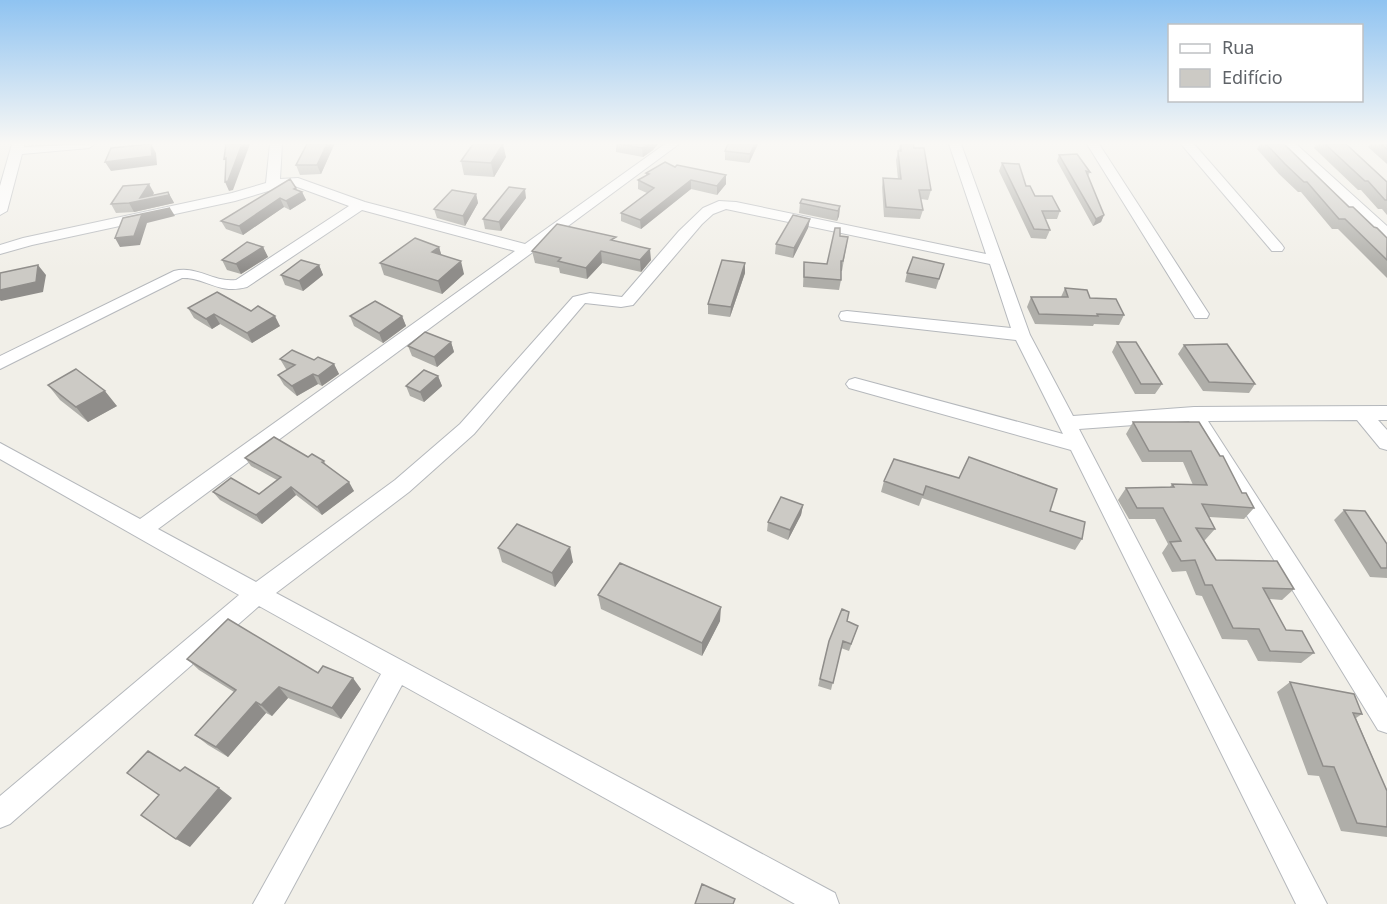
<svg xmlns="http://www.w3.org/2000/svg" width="1387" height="904" viewBox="0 0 1387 904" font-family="'Noto Sans',sans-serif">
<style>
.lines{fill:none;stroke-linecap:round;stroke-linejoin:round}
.street-casing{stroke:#b5b8bc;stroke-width:2}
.street{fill:#fff;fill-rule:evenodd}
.wall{fill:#afaea9}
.shaded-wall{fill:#8f8d8a}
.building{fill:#cccac5;stroke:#8f8d8a;stroke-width:1.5}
</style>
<rect width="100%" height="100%" fill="#f1efe8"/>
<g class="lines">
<g class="street-casing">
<path id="street" d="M12,144H24V147L95,144L89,148L22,154L7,211L0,215V186Z
M270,144H282L280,179L298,178L365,202L525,244L665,144H679L158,529L256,582L395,480L460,424L573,297L590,293L622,297L679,231L703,208L719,201L736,202L986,254L949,144H961L1030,335L1073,416L1194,407L1387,406V420H1378L1387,430V450L1380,448L1357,420L1208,421L1387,698V733L1378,730L1189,421L1079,429L1327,904H1296L1071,450L849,388L846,384L849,380L855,378L1063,434L1016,340L847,321L841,320L839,316L841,312L847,311L1011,328L990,264L726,209L713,214L702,224L633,305L621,307L585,303L474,434L409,492L276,593L835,893L839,904H795L402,685L284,904H253L381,674L259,606L10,824L0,828V796L239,595L0,459V443L140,519L515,251L362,210L247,287C217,295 206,277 182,278L0,369V356L174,271C197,265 214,283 236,280L349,206L292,185L285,186L235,201L32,245L0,254V245L23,238L232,193L266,183Z
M1087,144H1099L1209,314L1207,318H1195Z
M1181,144H1194L1282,245L1284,248L1282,251H1272Z
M1283,144H1296L1387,226V238L1382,237Z"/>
</g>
<use href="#street" class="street"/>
</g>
<path class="wall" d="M307,144H348L334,145L321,174L300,175L296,165Z
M616,144H658L653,150L643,157L616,152Z
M728,144H758L749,163L725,160V151Z
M900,144H913L914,148L931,190L928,200L921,199L923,210L920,219L884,217L882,187L883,178L898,179L896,160Z
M1260,144H1284L1349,207L1387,238V278L1338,229H1332L1301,192H1298L1279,174L1257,149Z
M1317,144H1346L1387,182V215L1382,209H1378L1361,190H1358L1314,148Z
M1370,144H1387V164L1368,147Z
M1059,155L1090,172L1088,176L1104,215L1101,222L1093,226L1057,161Z
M506,157L494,177L464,175L461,161Z
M1002,163L1026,186L1035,196L1060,211L1057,219H1045L1050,230L1046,239L1031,238L999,171Z
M675,167L726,184L717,195L691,189L641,229L621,221V213L647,193L638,189V180L646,176V173Z
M297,190L302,192L306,200L290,210L284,207L243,235L226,229L221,221Z
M168,192L173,201L174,203L134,212L116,213L111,204L154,193L152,195Z
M476,194L478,203L465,226L437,218L434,209Z
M526,198L501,231L485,229L483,219Z
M800,203L840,206L839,216L837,221L799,213Z
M810,219L808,228L793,258L775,254L776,244Z
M840,236L848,237L842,271H841V280L839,290L803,287L804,262L827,264Z
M616,241L651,260L641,272L602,263L587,279L560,273L559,268L535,263L532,251Z
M263,247L268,257L241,274L227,270L222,260Z
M439,247L441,255L464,274L442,294L384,275L380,263Z
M745,263V273L730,317L708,314V304Z
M944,264L936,289L905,282L907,273Z
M319,265L323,275L303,291L285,285L281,275Z
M1065,288L1090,298L1124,315L1119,325L1094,324L1093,326L1035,324L1027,307L1031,297H1061Z
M188,308L251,311L280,326L252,343L220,324L212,329L194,318Z
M350,316H402L406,326L383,343L354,326Z
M451,342L454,352L437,367L412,356L408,346Z
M1117,342L1162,384L1155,394H1135L1112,352Z
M1184,345L1255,384L1249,393L1203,391L1178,354Z
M280,359L314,360L334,364L339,374L322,386L318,384L297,396L284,385L278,375L287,370L286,369Z
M438,376L442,386L424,402L410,396L406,386Z
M48,385L117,406L88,422L60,400Z
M1133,422H1199L1242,493L1254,508L1244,519L1209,517L1215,529L1205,540H1204L1216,560L1294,589L1282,600L1269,599L1286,630L1314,653L1301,663L1258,661L1247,640L1222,639L1202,596L1196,595L1186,571L1172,572L1162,553L1168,544L1155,519H1129L1118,500L1126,488L1170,487L1172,484L1193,485L1183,462H1142L1126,434Z
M308,457L324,461L326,465L354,491L322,515L296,495L262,524L220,500L213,492L259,494L277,480L251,466L245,458Z
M959,478L1050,511L1082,539L1075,550L922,498L919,506L881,492L884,481Z
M803,505L801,515L788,540L767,531L768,522Z
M1344,510L1387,544V578L1370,577L1334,520Z
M498,548L573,562L555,587L502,562Z
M598,595L720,621L702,656L601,609Z
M847,621L858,626L849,651L841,648L831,690L818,686L829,641Z
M187,659L318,673L361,689L341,719L288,698L272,716L266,713L228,757L208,745L195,735L234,692L199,670Z
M1290,682L1362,714L1356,718L1387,791V837L1341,831L1319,776L1308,775L1277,692Z"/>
<path class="shaded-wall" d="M151,144L156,153L157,165L111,171L105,162Z
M242,144H250L233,190L229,191L225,182Z
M327,144H334V145L321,174L317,165Z
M503,144L506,157L494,177L491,163Z
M649,144H658L653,150L643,157L642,148Z
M755,144H758L749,163L750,154Z
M726,175V184L717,195V186Z
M691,180V189L641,229L640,220Z
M149,184L154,193L150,199L168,192L173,201L174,203L134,212L129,203L140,198Z
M296,188L298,194L302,192L306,200L290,210L286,201L294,189Z
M525,189L526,198L501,231L499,222Z
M476,194L478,203L465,226L463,216Z
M280,198L284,207L243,235L239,226Z
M840,206L839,216L837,221L838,211Z
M170,208L175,216L147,223L140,245L120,247L115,238L142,214Z
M1104,215L1101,222L1093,226L1096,219Z
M810,219L808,228L793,258L794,248Z
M263,247L268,257L241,274L236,264Z
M439,247L443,260L432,252Z
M650,249L651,260L641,272L640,260Z
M601,251L602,263L587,279L586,268Z
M461,261L464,274L442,294L438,281Z
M745,263V273L730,317L731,307Z
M38,265L46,275L43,292L1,301L0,300V290Z
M319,265L323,275L303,291L299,281Z
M214,314L220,324L212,329L206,319Z
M275,316L280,326L252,343L247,333Z
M402,316L406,326L383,343L379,333Z
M451,342L454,352L437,367L434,357Z
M334,364L339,374L322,386L318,376Z
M313,374L318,384L297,396L292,386Z
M438,376L442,386L424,402L420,392Z
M105,391L117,406L88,422L76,407Z
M349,482L354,491L322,515L317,507Z
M291,487L296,495L262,524L256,515Z
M803,505L801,515L788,540L790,530Z
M570,547L573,562L555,587L552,573Z
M721,607L720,621L702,656V643Z
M353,678L361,689L341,719L332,708Z
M279,687L288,698L272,716L261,705Z
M256,702L266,713L228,757L216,747Z
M219,788L232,798L190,847L176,839Z"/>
<path class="building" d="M151,144L152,156L105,162L111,148Z
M226,144H242L228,181L225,182L226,158L224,159Z
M307,144H327L317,165H296Z
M473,144H503L491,163L461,161Z
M619,144H649L642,148Z
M728,144H755L750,154L725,151Z
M901,144H913L914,148H924L931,190H919L923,210L886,207L883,178L901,179L898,151H901Z
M1266,144H1284L1349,207H1353L1374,227L1377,228L1387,238V260L1345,219H1339L1307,182H1304L1285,164Z
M1325,144H1346L1387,182V200H1385L1368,181H1365Z
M1381,144H1387V149Z
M1077,154L1090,172L1086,171L1104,215L1096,219L1059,155Z
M665,162L675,167L677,165L726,175L717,186L691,180L640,220L621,213L654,188L638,180L649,174L646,173Z
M1002,163L1019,164L1026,186H1030L1035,196H1052L1060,211H1042L1050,230L1034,229Z
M290,179L296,188L294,189L302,192L286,201L280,198L239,226L221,221Z
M149,184L140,198L168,192L169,195L129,203L111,204L123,186Z
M509,187L525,189L499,222L483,219Z
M452,190L476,194L463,216L434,209Z
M802,199L840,206L838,211L800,203Z
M170,208L142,214L134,236L115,238L123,218Z
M793,215L810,219L794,248L776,244Z
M557,224L616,237L611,240L650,249L640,260L601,251L586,268L558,261L561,258L532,251Z
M835,228H840V236L848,237L843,261H841V280L804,277V262L827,264Z
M415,238L439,247L432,252L461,261L438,281L380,263Z
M247,242L263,247L236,264L222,260Z
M913,257L944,264L939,279L907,273Z
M301,260L319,265L299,281L281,275Z
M722,260L745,263L731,307L708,304Z
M38,265L36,282L0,290V273Z
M1065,288L1087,290L1090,298L1116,299L1124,315L1097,314L1098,316L1039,314L1031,297H1068Z
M217,292L251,311L258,306L275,316L247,333L214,314L206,319L188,308Z
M375,301L402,316L379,333L350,316Z
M425,332L451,342L434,357L408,346Z
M1117,342H1136L1162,384H1141Z
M1227,344L1255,384L1209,382L1184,345Z
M292,350L314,360L318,357L334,364L318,376L313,374L292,386L278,375L295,365L280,359Z
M76,369L105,391L76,407L48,385Z
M424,370L438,376L420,392L406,386Z
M1133,422H1199L1220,456H1223L1242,493H1246L1254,508L1202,504L1215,529L1196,528L1216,560L1277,561L1294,589L1263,588L1286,630L1302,631L1314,653L1270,651L1259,629L1233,628L1212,585H1205L1195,560L1181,561L1170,542L1181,541L1163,508H1137L1126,488L1174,487L1172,484L1207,485L1191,451H1149Z
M274,437L308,457L312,454L324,461L322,462L349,482L317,507L291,487L256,515L213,492L231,478L259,494L281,477L245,458Z
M969,457L1057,489L1050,511L1085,522L1082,539L926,486L923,495L884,481L894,459L959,478Z
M781,497L803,505L790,530L768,522Z
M1344,510L1365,511L1387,544V568H1381Z
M517,524L570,547L552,573L498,548Z
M620,563L721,607L702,643L598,595Z
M842,609L849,612L847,621L858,626L851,644L843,641L833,683L820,679L829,641Z
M228,619L318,673L323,666L353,678L332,708L279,687L261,705L256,702L216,747L195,735L236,690L187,659Z
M1290,682L1354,694L1362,714L1353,713L1387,791V827L1357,823L1334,767L1323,766Z
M148,751L180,771L185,767L219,788L176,839L141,815L159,795L127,773Z
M702,884L735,899L733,904H695Z"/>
<linearGradient id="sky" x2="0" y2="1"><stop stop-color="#8fc3f1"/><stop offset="0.53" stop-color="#f9f8f5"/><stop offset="1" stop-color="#f9f8f5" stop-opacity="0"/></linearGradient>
<rect width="1387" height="270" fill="url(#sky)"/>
<rect x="1168" y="24" width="195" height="78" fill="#ffffff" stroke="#bfc1c3" stroke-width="1.5"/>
<rect x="1180" y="44" width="30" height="9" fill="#ffffff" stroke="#bfc1c3" stroke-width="1.5"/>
<text x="1222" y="54" font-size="18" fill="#5f6368">Rua</text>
<rect x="1180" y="69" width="30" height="18" fill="#cccac5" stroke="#bfc1c3" stroke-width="1.5"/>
<text x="1222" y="84" font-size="18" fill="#5f6368">Edifício</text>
</svg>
